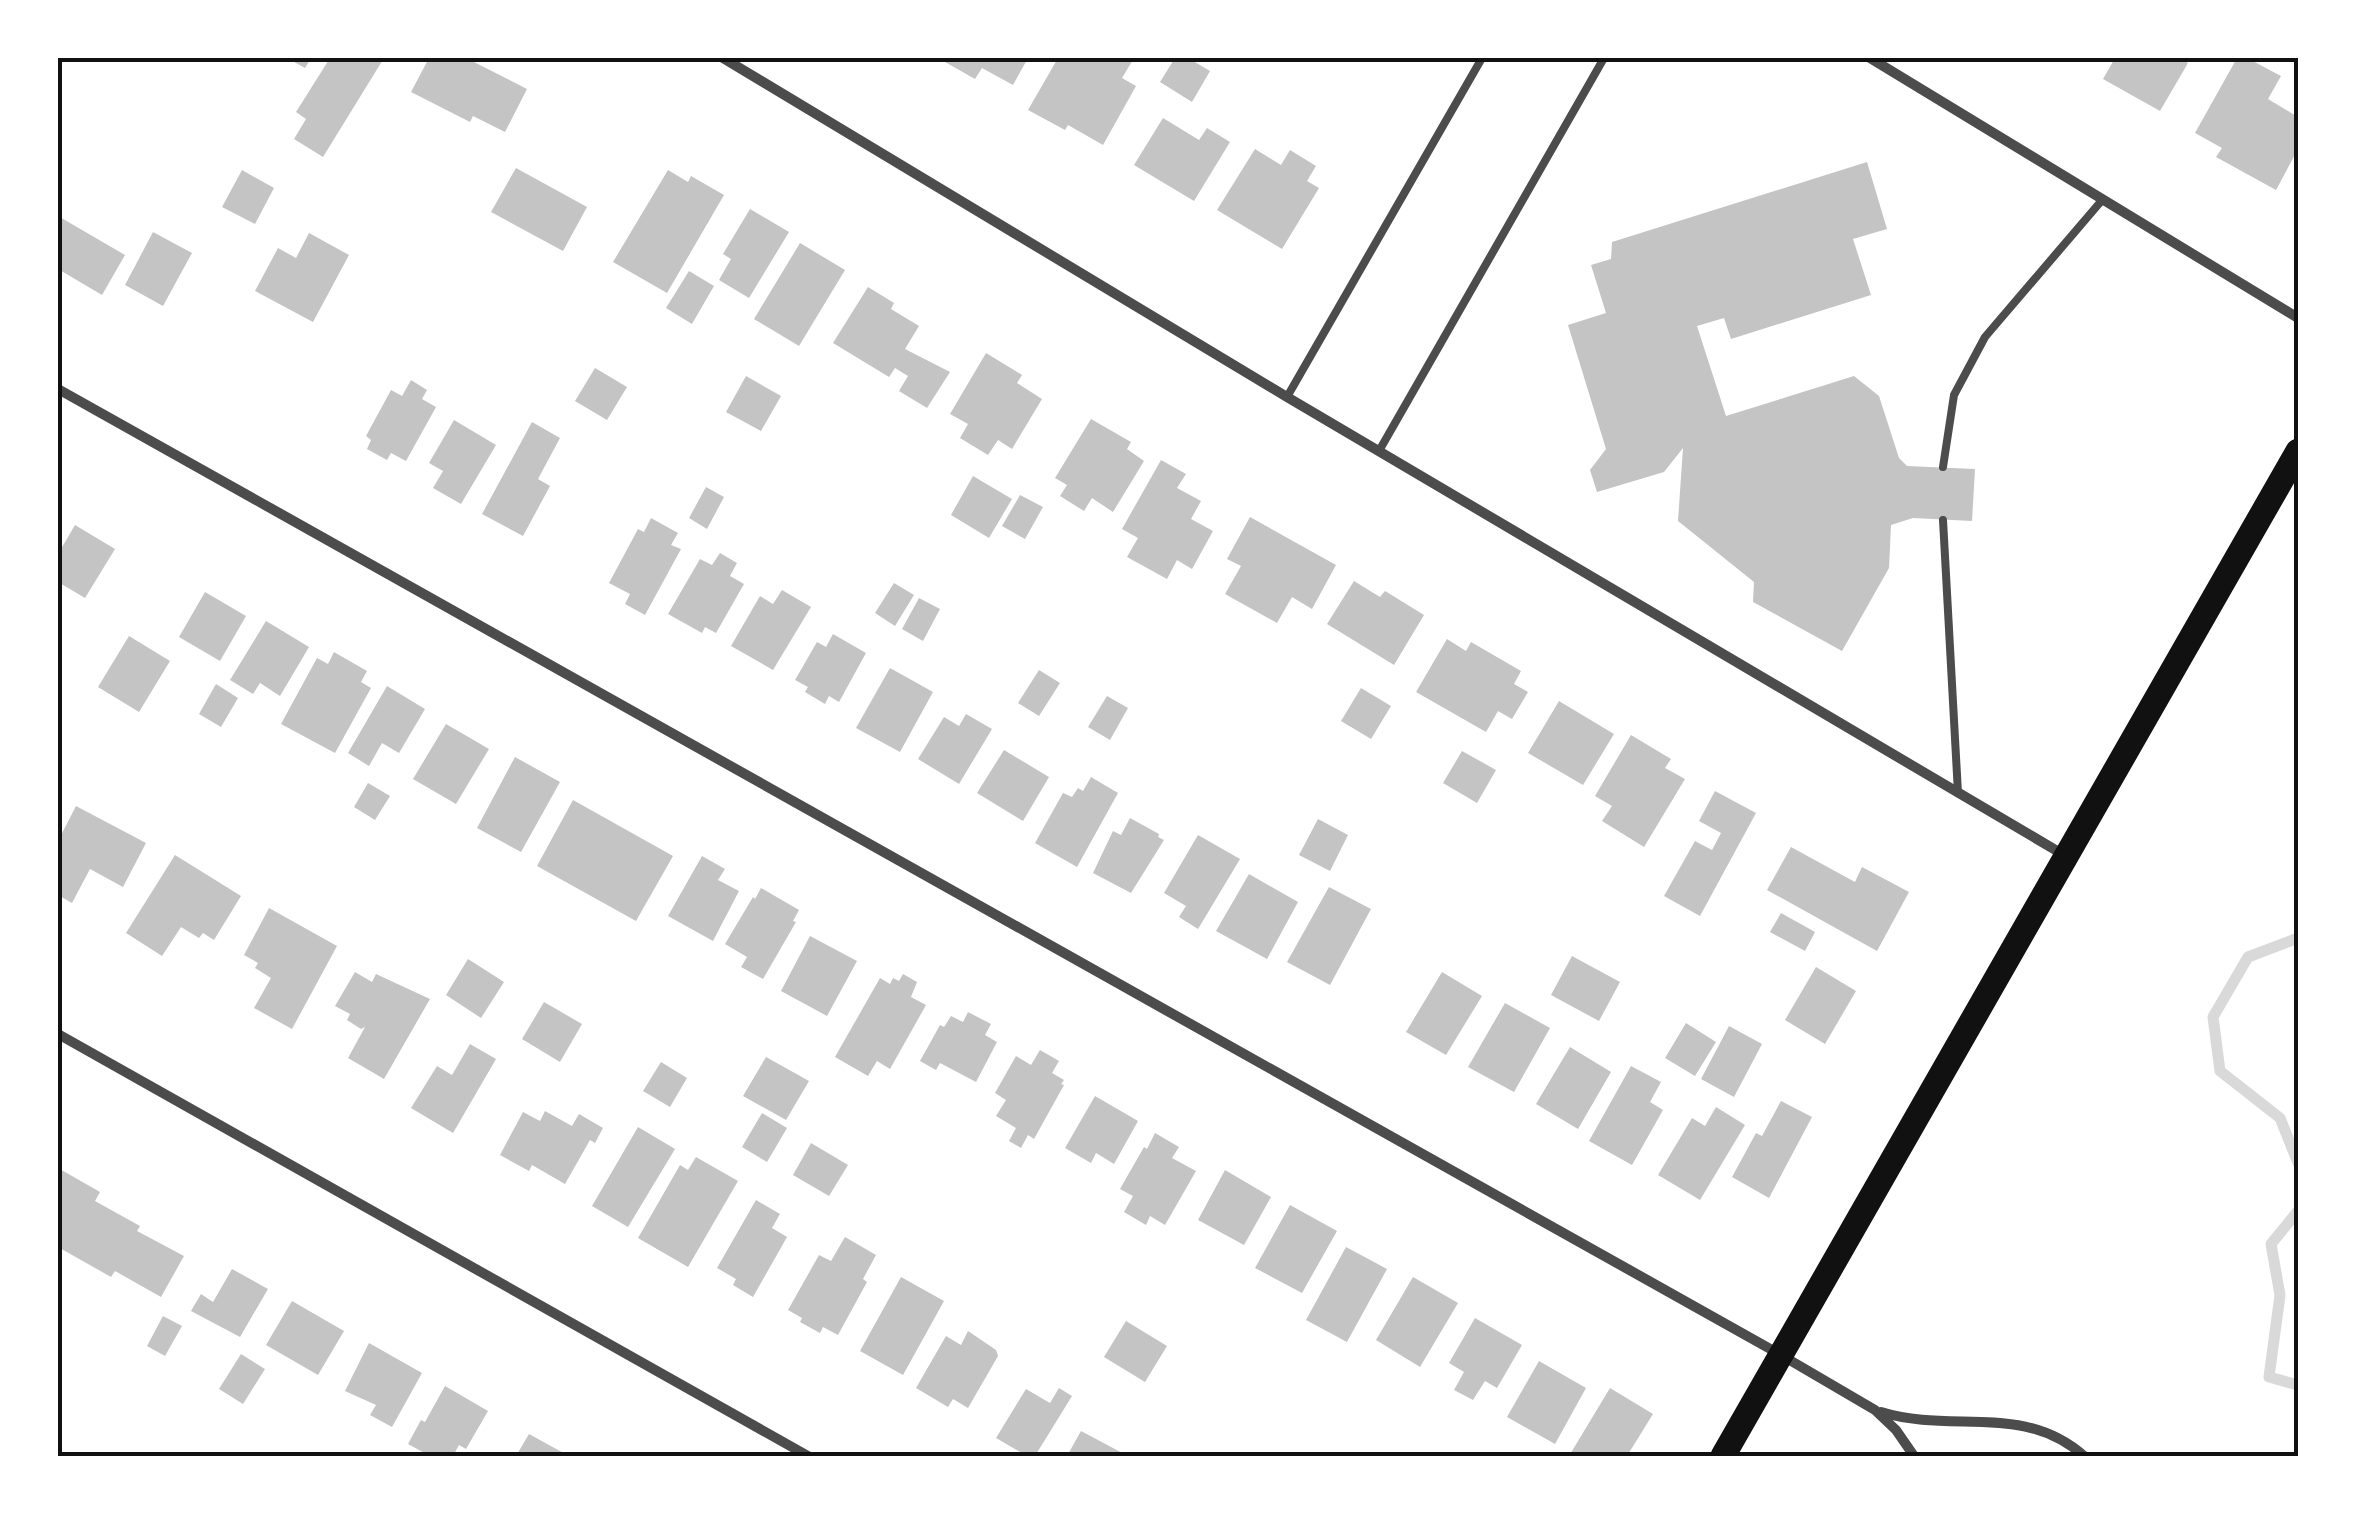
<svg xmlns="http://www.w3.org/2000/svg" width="2356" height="1514" viewBox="0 0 2356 1514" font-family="'Work Sans',sans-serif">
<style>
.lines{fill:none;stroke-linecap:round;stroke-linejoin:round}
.stream{stroke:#d9d9d9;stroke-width:11}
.building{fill:#c4c4c4}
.service{stroke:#4c4c4c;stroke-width:8}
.minor{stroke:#4c4c4c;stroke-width:10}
.primary{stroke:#111;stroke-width:25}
.neatline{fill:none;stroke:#111;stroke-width:4}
</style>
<rect width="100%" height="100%" fill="#fff"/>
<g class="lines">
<path class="stream" d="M2298,938L2248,957L2213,1017L2220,1071L2280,1118L2298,1163
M2298,1211L2271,1244L2280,1295L2269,1377L2298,1385"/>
</g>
<path class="building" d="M287,58H311L305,68Z
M330,58H384L323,157L294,139L306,119L296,112Z
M429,58H466L527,89L505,132L473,116L470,122L411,92Z
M938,58H1028L1013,85L982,68L975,79Z
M1058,58H1087L1095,62L1097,58H1134L1122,78L1136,86L1103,145L1068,125L1065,130L1028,110Z
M1175,58H1188L1210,71L1192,102L1160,82Z
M2115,58H2179L2188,63L2160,111L2103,79Z
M2237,58H2247L2281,76L2268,99L2298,117V149L2276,190L2216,157L2222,148L2195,133Z
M1163,118L1199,140L1207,128L1230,142L1194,201L1134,165Z
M1255,149L1281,165L1290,150L1316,166L1307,181L1319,188L1282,249L1217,210Z
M1867,162L1887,229L1853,239L1871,295L1731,339L1724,318L1697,326L1726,416L1854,376L1879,396L1899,458L1907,466L1975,469L1972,521L1913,518L1891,525L1889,568L1842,651L1753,602L1754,582L1678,521L1683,448L1664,472L1597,492L1590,470L1606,449L1568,325L1606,313L1591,265L1611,259L1612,242Z
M516,168L587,207L563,251L491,212Z
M242,170L274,188L255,224L222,207Z
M668,170L688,182L691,176L724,195L667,293L613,262Z
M750,209L789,232L749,298L719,280L731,259L723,254Z
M58,216L125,255L102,295L58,269Z
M153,232L192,253L163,306L125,285Z
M309,233L349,255L313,322L255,291L278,248L296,258Z
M800,243L845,270L799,346L754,319Z
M689,271L714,286L692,324L666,308Z
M868,287L894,303L891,309L919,326L905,349L950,372L927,408L899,391L908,376L895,368L889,377L833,343Z
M986,353L1022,375L1017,383L1042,399L1012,449L998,440L988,455L960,438L968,424L950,414Z
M595,368L627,387L607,420L575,401Z
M746,376L781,396L761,431L726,412Z
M411,380L427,390L422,399L436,407L406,461L391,453L387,460L367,449L371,440L366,436L391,390L402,396Z
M1091,419L1131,442L1127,449L1144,461L1113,512L1092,498L1084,511L1060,496L1067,485L1055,478Z
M454,420L496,445L461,504L433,488L443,471L429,463Z
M532,422L560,438L538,479L550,486L523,536L482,514Z
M1161,460L1186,474L1177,488L1201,501L1191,519L1213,531L1192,569L1177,560L1167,579L1127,557L1138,538L1122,529Z
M973,476L1012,499L989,538L951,515Z
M706,487L724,497L707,529L689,518Z
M1020,495L1043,507L1025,539L1002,526Z
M1250,517L1336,565L1312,609L1292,597L1277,623L1225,594L1241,566L1227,559Z
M651,518L678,533L671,545L681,549L645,615L625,604L630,594L609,583L638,529L644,532Z
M75,525L115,549L85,598L58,582V554Z
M720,553L737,563L730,576L744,584L716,633L705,627L702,633L668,614L700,559L712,565Z
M1354,581L1380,597L1385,591L1424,615L1394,665L1327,624Z
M894,583L914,595L895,626L875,613Z
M782,590L811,607L773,670L731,646L760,596L773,604Z
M205,592L246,616L220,661L179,637Z
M919,598L940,609L923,641L902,629Z
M266,621L309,647L280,696L260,683L253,694L230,680Z
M833,634L866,653L839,702L829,696L825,704L805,692L808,687L795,680L817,642L826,647Z
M129,636L170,661L139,712L98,687Z
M1447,639L1466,651L1471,642L1521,671L1514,684L1528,692L1512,719L1498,711L1486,732L1416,692Z
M334,652L367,671L361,682L371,688L335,753L281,724L317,658L328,664Z
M890,668L933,692L900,752L856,728Z
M1039,670L1060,683L1039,716L1018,703Z
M216,684L238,698L221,727L199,714Z
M387,686L425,709L399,753L382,743L369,766L348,753Z
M1361,688L1391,706L1371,739L1341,721Z
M1107,696L1128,708L1110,740L1088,727Z
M1559,701L1614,734L1583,785L1528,753Z
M966,714L992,729L959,784L918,759L944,717L959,726Z
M446,724L489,749L456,804L413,779Z
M1631,735L1671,759L1665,768L1685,779L1644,847L1602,821L1612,806L1595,796Z
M1004,750L1049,777L1023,821L977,793Z
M1462,751L1496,770L1477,803L1443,783Z
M515,757L560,782L521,852L477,828Z
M1091,777L1118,793L1077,867L1035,843L1063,793L1072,797L1078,788L1083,791Z
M368,783L390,796L375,820L354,807Z
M1715,791L1756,813L1700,916L1664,896L1695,841L1712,850L1721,833L1699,821Z
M573,800L673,856L636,921L537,866Z
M76,806L146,843L123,887L90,869L72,903L58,895V841Z
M1130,818L1159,834L1158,837L1164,840L1131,893L1093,873L1113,831L1121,835Z
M1318,819L1348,835L1330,871L1299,855Z
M1198,835L1240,859L1198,929L1179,917L1186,906L1164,893Z
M1791,847L1855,882L1862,867L1909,892L1877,951L1767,890Z
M175,855L241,896L214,940L203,933L199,938L181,927L162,956L126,933Z
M702,856L725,869L718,880L739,891L713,941L668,916Z
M1249,874L1298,902L1267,959L1216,931Z
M1329,887L1371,909L1330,985L1287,962Z
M761,888L799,910L793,921L796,922L763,979L741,967L747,957L725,944L753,897L755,899Z
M269,908L337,946L292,1029L254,1008L271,978L255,968L258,963L244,955Z
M1781,913L1815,932L1805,951L1770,932Z
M810,936L857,961L827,1016L781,991Z
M1572,956L1620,982L1599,1021L1551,995Z
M468,959L504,982L481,1018L446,995Z
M1816,967L1856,991L1825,1044L1785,1020Z
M355,972L372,982L376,974L430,999L384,1079L348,1058L365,1027L361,1029L347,1020L350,1014L335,1006Z
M1442,972L1482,996L1446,1055L1406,1032Z
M903,974L917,982L911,997L926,1005L890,1069L877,1061L868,1076L835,1057L880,978L890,984L893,978L899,981Z
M544,1002L582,1024L560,1062L522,1039Z
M1505,1003L1550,1028L1514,1092L1468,1067Z
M968,1012L991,1024L985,1035L997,1042L976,1082L940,1063L936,1070L920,1061L940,1025L944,1027L951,1016L963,1022Z
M1686,1023L1716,1042L1695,1076L1665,1058Z
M1729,1026L1762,1044L1734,1097L1701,1079Z
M470,1044L496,1059L453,1133L411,1108L437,1066L452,1075Z
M1570,1047L1611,1072L1578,1129L1536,1104Z
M1040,1050L1059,1061L1052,1073L1064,1080L1061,1084L1064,1085L1034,1139L1028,1135L1021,1148L1009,1141L1016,1128L996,1116L1006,1100L995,1093L1016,1056L1031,1065Z
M766,1057L809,1081L786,1120L743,1096Z
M661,1062L687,1078L670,1107L643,1091Z
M1631,1066L1661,1082L1650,1102L1663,1110L1632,1165L1589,1141Z
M1095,1096L1138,1121L1114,1164L1096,1153L1091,1163L1065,1148Z
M1781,1101L1812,1117L1769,1198L1732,1177L1756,1133L1762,1136Z
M1716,1107L1745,1125L1700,1200L1658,1175L1692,1118L1705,1126Z
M545,1111L572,1126L579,1114L603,1128L595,1143L590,1140L565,1184L532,1165L529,1171L500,1155L523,1112L540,1121Z
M762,1113L787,1128L767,1162L742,1147Z
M638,1127L675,1149L628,1227L592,1206Z
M1155,1133L1179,1147L1172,1158L1196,1171L1165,1225L1150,1216L1146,1225L1124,1212L1133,1196L1120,1189L1144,1147L1147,1149Z
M811,1143L848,1165L829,1196L793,1175Z
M696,1157L738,1181L688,1267L638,1238L680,1165L688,1170Z
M58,1168L100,1192L95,1201L140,1226L137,1231L184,1256L161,1297L115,1271L111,1277L58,1247Z
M1225,1170L1271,1197L1244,1245L1198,1220Z
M756,1200L780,1214L772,1228L787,1237L753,1297L733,1285L736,1279L717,1268Z
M1290,1205L1337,1231L1302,1293L1255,1268Z
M845,1237L876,1255L863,1279L867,1282L838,1335L823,1327L820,1333L800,1322L802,1318L788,1310L819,1255L831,1261Z
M1346,1247L1387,1269L1347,1342L1306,1320Z
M232,1269L268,1289L240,1337L191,1311L201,1294L213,1302Z
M901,1277L944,1301L903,1375L860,1351Z
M1413,1277L1458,1303L1420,1367L1376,1340Z
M292,1301L344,1331L318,1375L266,1345Z
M163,1316L182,1326L165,1356L147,1346Z
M1475,1318L1522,1345L1497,1388L1485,1381L1473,1400L1454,1390L1464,1372L1449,1363Z
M1126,1321L1167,1346L1145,1382L1104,1357Z
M968,1331L996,1350L998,1356L968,1408L953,1399L948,1407L916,1388L946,1336L961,1345Z
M369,1343L422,1373L392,1427L370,1415L376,1405L345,1391Z
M241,1354L265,1369L243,1404L219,1389Z
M1539,1361L1586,1388L1555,1444L1507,1417Z
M445,1386L488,1411L466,1449L459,1445L453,1456H430L408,1444L421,1420L425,1422Z
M1059,1388L1072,1396L1035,1456H1027L996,1438L1026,1389L1050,1403Z
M1610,1388L1653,1414L1627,1456H1569Z
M1081,1431L1128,1456H1067Z
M529,1434L569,1456H516Z"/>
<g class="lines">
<path class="service" d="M1287,397L1482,58
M1379,451L1604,58
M1943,467L1954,395L1985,337L2103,199
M1943,520L1958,793"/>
<path class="minor" d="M723,58L1287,397L2064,855
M1870,58L2298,318
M58,389L1781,1355L1875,1410L1896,1430L1914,1456
M58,1034L808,1456
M1881,1412C1952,1434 2023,1402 2084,1456"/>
<path class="primary" d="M1723,1456L2298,451"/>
</g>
<rect width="2356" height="1514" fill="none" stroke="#ffffff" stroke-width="120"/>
<rect x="60" y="60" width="2236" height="1394" class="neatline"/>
</svg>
